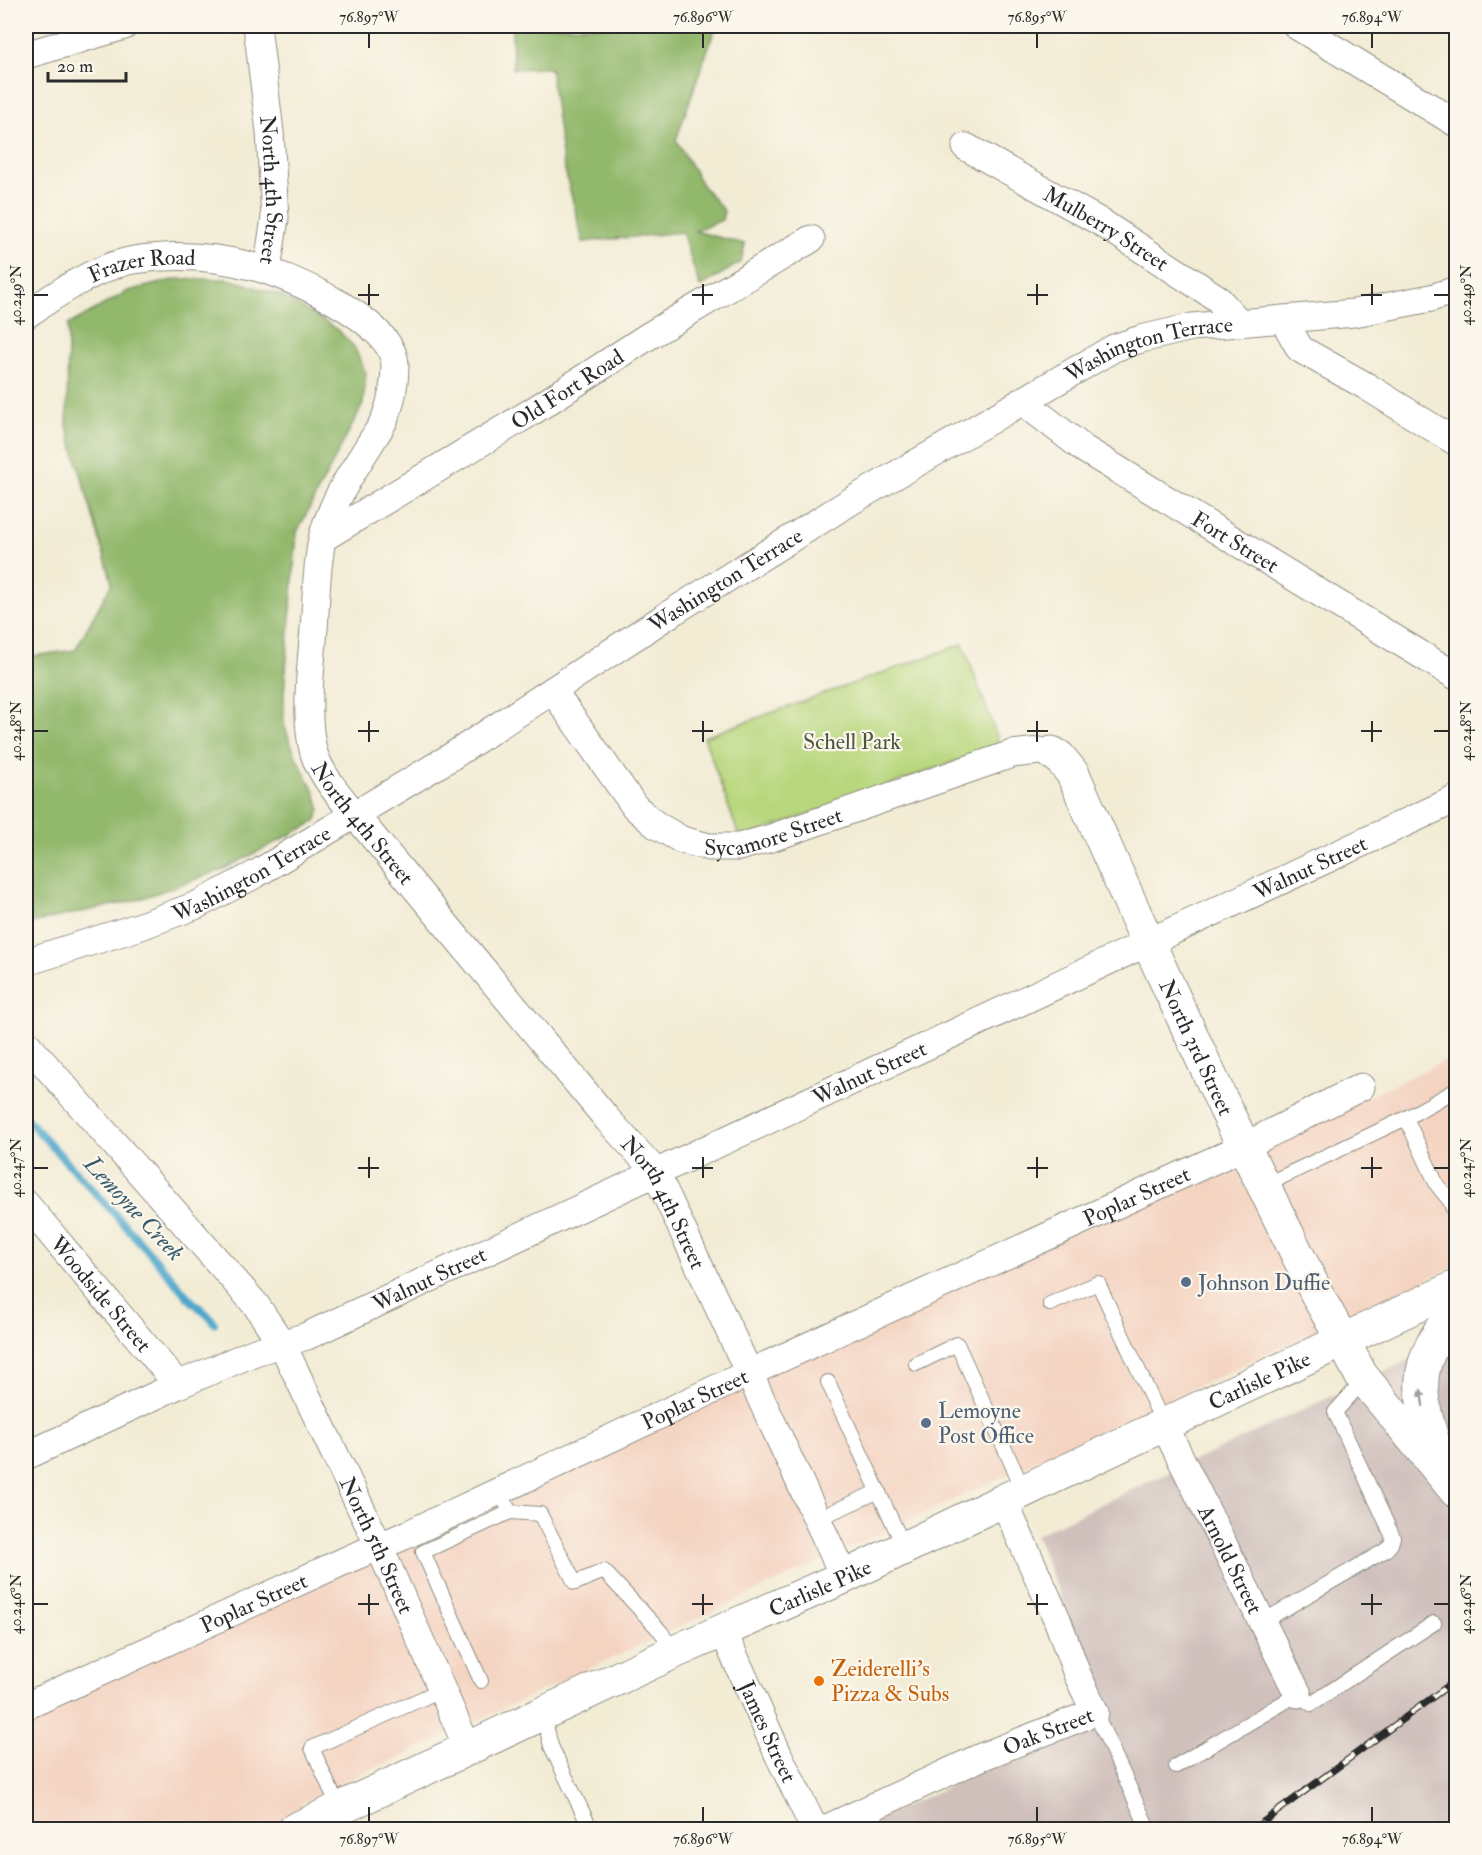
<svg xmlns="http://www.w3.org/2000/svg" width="1482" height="1855" viewBox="0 0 1482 1855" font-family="'IM FELL Double Pica',serif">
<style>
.built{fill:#f4d3c1}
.industrial{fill:#d0c0bc}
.green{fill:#b8d77d;stroke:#728154;stroke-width:1.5}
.forest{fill:#92b86c;stroke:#5e724c;stroke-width:1.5}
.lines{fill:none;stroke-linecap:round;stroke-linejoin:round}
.stream{stroke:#4ea7cb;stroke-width:8}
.lane-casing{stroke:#8e8c80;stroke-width:16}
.street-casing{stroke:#8e8c80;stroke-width:29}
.secondary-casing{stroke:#8e8c80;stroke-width:35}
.primary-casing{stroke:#8e8c80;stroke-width:35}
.lane{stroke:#fff;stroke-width:14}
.street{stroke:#fff;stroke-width:27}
.secondary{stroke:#fff;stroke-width:33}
.primary{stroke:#fff;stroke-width:33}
.rail-casing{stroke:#2b2b2b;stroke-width:7}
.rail{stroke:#fbf7ec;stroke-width:4.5;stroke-dasharray:14;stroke-linecap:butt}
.oneway{fill:#a0a0a0}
.ticks{fill:none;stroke:#2b2b2b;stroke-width:2}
.service-dot{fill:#5c6f8a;stroke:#fbf7ec;stroke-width:2}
.food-dot{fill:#e8710a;stroke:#fbf7ec;stroke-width:2}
.labels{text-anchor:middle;stroke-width:4.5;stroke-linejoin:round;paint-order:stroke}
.street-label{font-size:22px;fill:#2b2b2b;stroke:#fbf7ec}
.park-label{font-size:22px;fill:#4e5640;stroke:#fbf7ec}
.service-label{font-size:22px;fill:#4e5e75;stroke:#fbf7ec;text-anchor:start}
.food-label{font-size:22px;fill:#c56008;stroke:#fbf7ec;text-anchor:start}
.water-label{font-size:24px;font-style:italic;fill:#395d6b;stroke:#fbf7ec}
.neatline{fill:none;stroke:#2b2b2b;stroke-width:2}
.ticks-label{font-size:15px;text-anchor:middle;fill:#2b2b2b}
</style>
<rect width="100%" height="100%" fill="#fbf7ec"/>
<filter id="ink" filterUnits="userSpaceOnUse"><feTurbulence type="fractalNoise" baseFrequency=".0167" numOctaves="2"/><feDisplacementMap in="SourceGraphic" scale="12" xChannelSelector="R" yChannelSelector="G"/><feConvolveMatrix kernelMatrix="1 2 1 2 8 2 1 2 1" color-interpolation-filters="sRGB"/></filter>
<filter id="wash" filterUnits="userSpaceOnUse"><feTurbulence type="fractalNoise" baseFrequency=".008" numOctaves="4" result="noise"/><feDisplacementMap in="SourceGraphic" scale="24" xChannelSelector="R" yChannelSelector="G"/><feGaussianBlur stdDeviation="1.35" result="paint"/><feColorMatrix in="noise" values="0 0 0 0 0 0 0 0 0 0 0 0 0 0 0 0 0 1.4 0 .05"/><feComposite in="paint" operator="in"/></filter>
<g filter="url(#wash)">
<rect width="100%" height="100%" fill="#f2ecd5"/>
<path class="built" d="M1456,1056V1266L303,1802L281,1829H26V1716Z"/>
<path class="industrial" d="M1456,1338V1829L854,1830L1109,1712L1035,1535Z"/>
<path class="green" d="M963,644L1000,745L740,839L704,737Z"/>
<path class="forest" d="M512,26H716L676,140L702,185L724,211L722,220L695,231L745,244L741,262L700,287L682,232L583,242L563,162L550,68L513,69Z
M177,279H229L280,295L337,329L354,347L366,373L363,404L297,532L284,694V725L296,757L315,792L320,810L315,822L224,869L137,900L26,924V657L75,650L112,583L67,426L68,325L128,291Z"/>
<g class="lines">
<path class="stream" d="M26,1118C80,1177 135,1233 186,1295C196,1307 205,1309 214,1323"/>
</g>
</g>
<g filter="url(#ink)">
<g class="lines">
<g class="lane-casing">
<path id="lane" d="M1406,1118L1437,1185L1450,1201L1456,1216
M1265,1185L1406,1118L1456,1090
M1050,1304L1098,1283L1164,1425
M916,1364L957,1344L1024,1491
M828,1382L904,1547
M500,1491L510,1512L540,1514L575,1583L604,1571L662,1633L672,1653
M817,1519L879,1491
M1262,1622L1386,1550L1391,1544L1393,1537L1335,1412L1365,1379
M481,1681L423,1552L510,1512
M1095,1712L1146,1824
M543,1713L551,1746L591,1830
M1176,1766L1298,1694L1311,1704L1434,1623
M339,1808L312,1748L441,1690"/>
</g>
<g class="street-casing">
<g id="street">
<path id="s1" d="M257,26L270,132L275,218L267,270"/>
<path d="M1297,26L1456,123"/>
<path d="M26,55L124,26"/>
<path id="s2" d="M966,147L1102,223L1217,298L1239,322"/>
<path id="s3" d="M26,315C56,294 98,266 134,260C172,254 214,256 251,266C288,275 394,321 395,365C395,382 391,403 385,418C382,426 376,434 371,442C357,465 341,487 331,513C326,524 321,539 320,552C316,577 316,603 314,629C311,666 303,725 316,759C325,780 341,798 355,815L608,1120L655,1171L844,1577"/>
<path d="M1283,319L1300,349L1366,386L1456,442"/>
<path id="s4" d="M1022,401L1084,449L1456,676"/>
<path id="s5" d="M323,538L533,411L647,337L811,239"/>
<path id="s6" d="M553,691L635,807L656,825L682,840L709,847H739L771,838L1012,754L1039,751L1052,753"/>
<path id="s7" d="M26,962L138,927L197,905L256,874L449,758L671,613L853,500L1114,348L1141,339L1192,327L1354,313L1431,298L1456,290"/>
<path id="s8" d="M26,1043L256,1305L282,1344L379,1546L468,1749"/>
<path id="s9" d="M26,1204L178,1385"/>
<path id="s10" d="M1164,1425L1298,1694"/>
<path id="s11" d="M26,1456L178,1385L255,1352L307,1336C689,1155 1073,978 1456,799"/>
<path id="s12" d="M723,1631L779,1756L815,1830"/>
<path id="s13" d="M26,1706L351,1558L404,1536L749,1373L1245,1146L1361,1087"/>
<path id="s14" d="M823,1830L981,1757L1095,1712L1077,1674L1057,1619L1003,1500"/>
</g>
</g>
<g class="secondary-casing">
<g id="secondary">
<path id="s15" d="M1052,753L1059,757L1073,774L1136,916L1226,1110L1319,1298L1343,1341"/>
</g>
</g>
<g class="primary-casing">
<g id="primary">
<path d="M1343,1341L1361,1375L1456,1491"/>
<path d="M1438,1458C1416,1387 1411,1370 1456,1307"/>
<path id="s16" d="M294,1830L672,1653L844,1577L979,1512L1456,1287"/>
</g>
</g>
<use href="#lane" class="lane"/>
<use href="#street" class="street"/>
<use href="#secondary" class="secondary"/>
<use href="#primary" class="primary"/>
<g class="rail-casing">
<path id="rail" d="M1252,1830L1456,1680"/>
</g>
<use href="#rail" class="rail"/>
</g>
<defs><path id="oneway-solid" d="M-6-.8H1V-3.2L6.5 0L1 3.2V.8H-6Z" transform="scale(1.5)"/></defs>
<use class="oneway" href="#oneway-solid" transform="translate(1422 1398) rotate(-98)"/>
</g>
<path class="ticks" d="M369,33V48M703,33V48M1037,33V48M1372,33V48M369,284V305M703,284V305M1037,284V305M1372,284V305M33,295H48M358,295H379M692,295H713M1027,295H1048M1361,295H1382M1434,295H1449M369,721V742M703,721V742M1037,721V742M1372,721V742M33,731H48M358,731H379M692,731H713M1027,731H1048M1361,731H1382M1434,731H1449M369,1157V1178M703,1157V1178M1037,1157V1178M1372,1157V1178M33,1168H48M358,1168H379M692,1168H713M1027,1168H1048M1361,1168H1382M1434,1168H1449M369,1594V1615M703,1594V1615M1037,1594V1615M1372,1594V1615M33,1604H48M358,1604H379M692,1604H713M1027,1604H1048M1361,1604H1382M1434,1604H1449M369,1807V1822M703,1807V1822M1037,1807V1822M1372,1807V1822"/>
<g class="service-dot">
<circle cx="1186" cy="1282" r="6"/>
<circle cx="926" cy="1423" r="6"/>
</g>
<circle class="food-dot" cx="819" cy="1681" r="6"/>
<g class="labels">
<g class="street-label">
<text dy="8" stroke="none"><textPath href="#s1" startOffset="165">North 4th Street</textPath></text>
<text dy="8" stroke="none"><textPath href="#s2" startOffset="162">Mulberry Street</textPath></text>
<text dy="8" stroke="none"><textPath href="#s3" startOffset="129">Frazer Road</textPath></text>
<text dy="8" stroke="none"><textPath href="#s7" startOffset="1287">Washington Terrace</textPath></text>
<text dy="8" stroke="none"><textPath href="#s5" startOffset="286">Old Fort Road</textPath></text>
<text dy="8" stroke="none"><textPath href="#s4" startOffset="256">Fort Street</textPath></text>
<text dy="8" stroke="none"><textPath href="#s7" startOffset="801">Washington Terrace</textPath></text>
<text dy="8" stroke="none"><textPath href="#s3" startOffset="914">North 4th Street</textPath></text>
<text dy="8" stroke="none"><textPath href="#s6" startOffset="294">Sycamore Street</textPath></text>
<text dy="8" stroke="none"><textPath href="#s11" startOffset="1413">Walnut Street</textPath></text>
<text dy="8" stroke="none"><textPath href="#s7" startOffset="243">Washington Terrace</textPath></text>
<text dy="8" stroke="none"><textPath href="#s15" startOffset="330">North 3rd Street</textPath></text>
<text dy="8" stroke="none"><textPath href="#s11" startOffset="927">Walnut Street</textPath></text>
<text dy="8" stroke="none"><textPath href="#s13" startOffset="1222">Poplar Street</textPath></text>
<text dy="8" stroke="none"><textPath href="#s3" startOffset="1400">North 4th Street</textPath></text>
<text dy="8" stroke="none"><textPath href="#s11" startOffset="441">Walnut Street</textPath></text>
<text dy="8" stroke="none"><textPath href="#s9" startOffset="117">Woodside Street</textPath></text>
<text dy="8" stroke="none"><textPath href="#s16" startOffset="1065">Carlisle Pike</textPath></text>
<text dy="8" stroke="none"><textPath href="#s13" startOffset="736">Poplar Street</textPath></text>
<text dy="8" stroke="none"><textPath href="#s8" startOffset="618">North 5th Street</textPath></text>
<text dy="8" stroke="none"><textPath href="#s10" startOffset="150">Arnold Street</textPath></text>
<text dy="8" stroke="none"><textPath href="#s16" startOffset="579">Carlisle Pike</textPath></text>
<text dy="8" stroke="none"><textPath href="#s13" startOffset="250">Poplar Street</textPath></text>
<text dy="8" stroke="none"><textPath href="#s14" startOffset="246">Oak Street</textPath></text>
<text dy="8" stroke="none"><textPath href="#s12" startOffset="110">James Street</textPath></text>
</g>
<g class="park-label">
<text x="852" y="749">Schell Park</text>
</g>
<g class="service-label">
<text x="1198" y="1290">Johnson Duffie</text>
<text x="938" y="1418">Lemoyne<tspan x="938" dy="25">Post Office</tspan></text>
</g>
<g class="food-label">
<text x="831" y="1676">Zeiderelli's<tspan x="831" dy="25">Pizza &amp; Subs</tspan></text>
</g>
<g class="water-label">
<text transform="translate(134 1208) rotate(47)" y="8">Lemoyne Creek</text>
</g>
</g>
<rect width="1482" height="1855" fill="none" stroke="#fbf7ec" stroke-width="66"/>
<path d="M48 72v9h78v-9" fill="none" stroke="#2b2b2b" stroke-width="3"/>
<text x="57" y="72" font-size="18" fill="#2b2b2b" stroke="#fbf7ec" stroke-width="4.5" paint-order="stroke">20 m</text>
<rect x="33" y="33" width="1416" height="1789" class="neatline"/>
<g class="ticks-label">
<text x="369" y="22">76.897°W</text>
<text x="703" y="22">76.896°W</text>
<text x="1037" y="22">76.895°W</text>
<text x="1372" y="22">76.894°W</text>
<text transform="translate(16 295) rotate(-90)" y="5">40.249°N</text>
<text transform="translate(1466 295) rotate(-90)" y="5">40.249°N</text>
<text transform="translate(16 731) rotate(-90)" y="5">40.248°N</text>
<text transform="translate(1466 731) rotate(-90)" y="5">40.248°N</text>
<text transform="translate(16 1168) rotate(-90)" y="5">40.247°N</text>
<text transform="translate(1466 1168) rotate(-90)" y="5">40.247°N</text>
<text transform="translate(16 1604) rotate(-90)" y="5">40.246°N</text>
<text transform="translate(1466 1604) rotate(-90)" y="5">40.246°N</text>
<text x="369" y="1844">76.897°W</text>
<text x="703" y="1844">76.896°W</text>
<text x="1037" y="1844">76.895°W</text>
<text x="1372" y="1844">76.894°W</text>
</g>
</svg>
